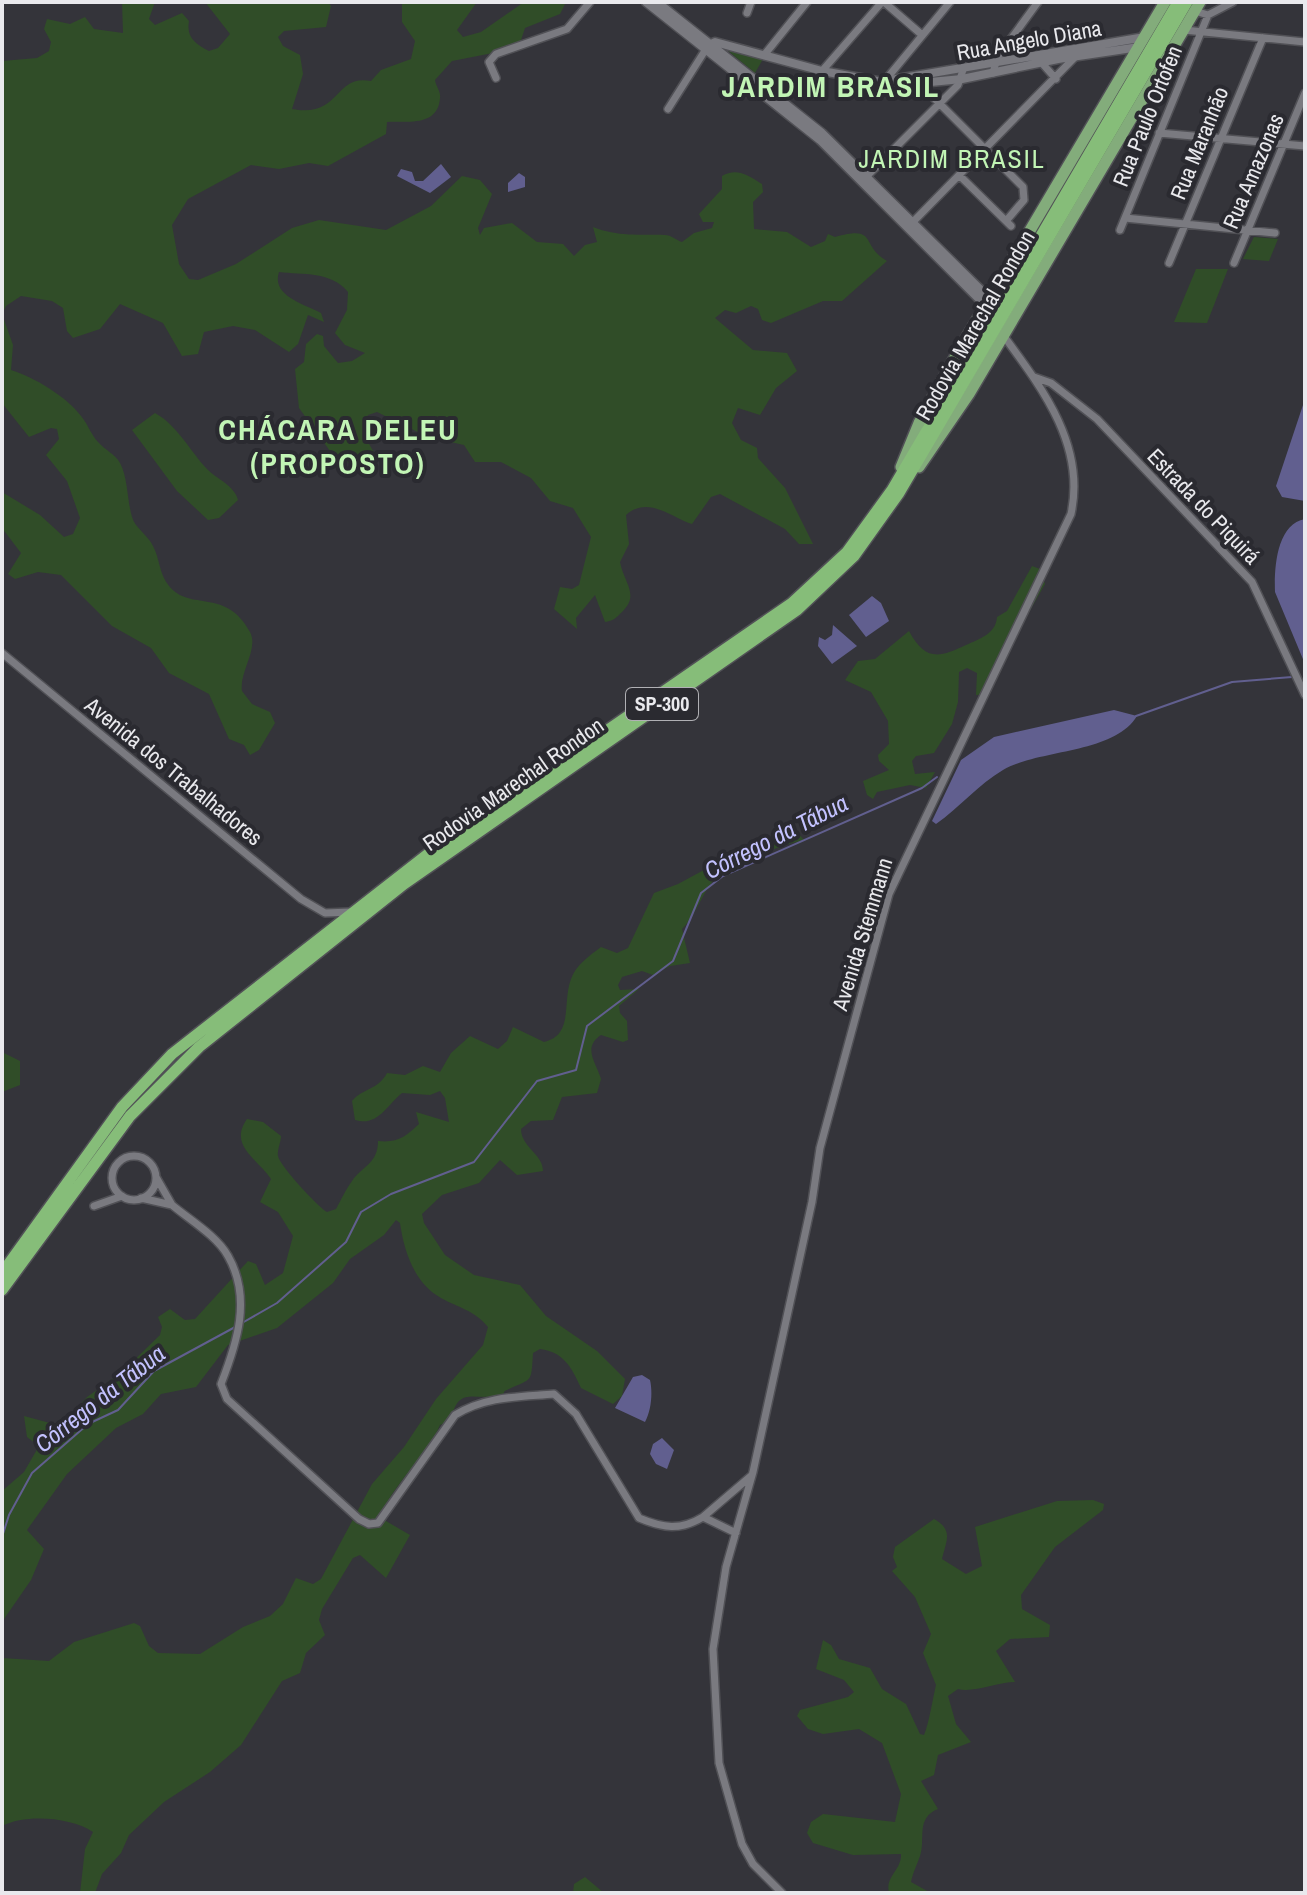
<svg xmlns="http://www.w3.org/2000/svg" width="1307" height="1895" viewBox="0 0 1307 1895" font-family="'Archivo Narrow',sans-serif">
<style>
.green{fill:#304d28}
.water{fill:#615f8f}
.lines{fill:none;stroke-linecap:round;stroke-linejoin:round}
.stream{stroke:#615f8f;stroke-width:2}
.minor-casing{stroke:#515156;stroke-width:10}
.tertiary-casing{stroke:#515156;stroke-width:11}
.primary-casing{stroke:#515156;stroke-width:14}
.trunk-casing{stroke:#515156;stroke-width:14}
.minor{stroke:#7a7a80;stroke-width:7}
.tertiary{stroke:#7a7a80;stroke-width:8}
.primary{stroke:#83ac7b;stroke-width:11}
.trunk{stroke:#86bd79;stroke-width:11}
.labels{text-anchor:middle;stroke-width:8;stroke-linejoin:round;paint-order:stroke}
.shield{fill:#2a2a30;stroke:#b0b0b4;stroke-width:2}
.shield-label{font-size:20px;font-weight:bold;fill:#e9e9ed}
.street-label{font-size:22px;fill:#e9e9ed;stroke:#2a2a30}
.water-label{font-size:24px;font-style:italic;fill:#c3c2ff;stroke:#2a2a30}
.quarter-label{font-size:26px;letter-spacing:2px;fill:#c2f5b5;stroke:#2a2a30}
.district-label{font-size:30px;font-weight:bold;letter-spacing:2px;fill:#c2f5b5;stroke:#2a2a30}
</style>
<rect width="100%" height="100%" fill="#34343a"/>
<path class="green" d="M122,2H155L149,19L155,25L182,13L189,21C186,37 195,44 209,51L218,48L230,34L205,2H328L331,6L326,27L284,31L278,37L283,46L300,55L303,74L292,109C342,118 333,74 371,81L381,70L411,59L415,41L402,22V2H477L457,30L463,37L481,32L524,2H566L560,14L525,28L520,43L498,52L452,61L435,80C436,87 441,91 440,98C438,129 402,120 387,122L386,134L328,166L309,163L279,169L251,165L188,199L172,225L179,264L189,279L198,280L236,264L292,228L319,220L386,230L431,206L462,176L480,180L492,194L478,228L480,235L484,228L512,223L537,242L563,244L574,256L585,245L597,242L593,227C618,237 639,234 665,235C671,235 676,240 682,242L694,233L712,228L714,222H703L699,214L722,189V176C737,167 749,176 762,184L763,192L753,202L754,229L787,232L811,247L825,241L828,234L835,237C879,225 859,245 887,261L842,301H823L771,323L762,320L758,309L751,306L736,313L725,310L715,318L753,350L787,353L797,371L776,388L760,415L738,408L732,423L741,440L757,448L758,458L785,488L813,544H799L785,529L720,494L711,497L692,524C672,518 648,495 626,515L629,544L620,562C624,583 640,595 622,612C616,618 613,621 605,622L595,595L576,618L577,629L554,609L560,587L572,589L579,585L591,537L573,508L550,501L531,478L501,462H475L464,445L428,437L377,412L368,415C359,431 369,445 378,458L376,464L353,466L330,451L299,408L295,369L304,362L306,344L317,334L323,336L324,346L338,363L352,361L365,353L345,345L335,333L347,310L348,292C331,271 303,275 279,272C271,296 305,304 321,313L324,322L308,315L298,344L289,352L255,330L233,326L204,332L198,354L182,356L163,323L120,304L100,329L73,338L67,331L63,308L52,301L21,296L6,306L2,314L13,345L11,370C34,377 67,397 81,416C88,424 91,435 98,442C105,450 115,454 120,463C128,478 127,500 132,517C135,528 148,535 153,546C160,559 159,574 169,586C190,612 226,587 250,632C259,649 239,672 242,691L252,704L270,712L275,723L259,750L250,755L244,745L229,739L209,694L169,673L151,648L112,626L61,575L38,572L15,579L8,574L21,553L2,528V492L40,515L64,537L73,534L80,518L67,481L46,455L59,439L57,429L51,428L29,437L2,403V61L37,58L49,51L51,42L44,29L47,19L70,24L85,17L94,29L123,33Z
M727,50L763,59L755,73Z
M1254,237L1278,239L1269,261L1243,259Z
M1196,269H1228L1207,323L1174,322Z
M155,413C177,425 190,451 207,469C218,480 234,485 238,500L219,518L208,520L177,491L132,430Z
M1032,566L1040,569L1045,584L990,681L991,689L988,694L976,695L977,673L967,668L959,672L958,702L952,724L934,753L916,756L912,761L915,774L935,772L926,788L910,785L877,792L873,799L867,795L863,781L889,770L879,761L878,755L889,744L888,721L871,692L845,680L858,661L875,659L909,631C925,661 939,658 966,645C979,639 996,634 997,617L1007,611Z
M796,831L804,840C782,845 732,862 717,877C702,891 698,913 682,929L690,963L670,966L653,975L642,971L622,977L618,985L620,990L639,989L619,1006L620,1013L627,1021L628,1040L623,1042L601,1035C582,1048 596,1062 601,1079L597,1093L562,1097L553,1120L531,1121L521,1129C521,1147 543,1154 543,1171L517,1175L500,1160L479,1183L442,1195L422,1214L424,1223L445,1255L474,1275L520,1285L546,1316L597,1351L625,1379L622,1396L613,1404L581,1388C572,1368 564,1352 540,1349L533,1353C531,1383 533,1378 509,1389C499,1393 509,1392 499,1395C476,1402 458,1384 451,1420L440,1425C427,1456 397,1480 382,1512L386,1521L410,1535L386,1578L360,1555L353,1558L322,1609L319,1620L325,1635L306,1653L300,1673L282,1681L241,1745L210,1772L164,1802L129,1835L121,1853L102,1874L95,1893H80L85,1849L93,1832C70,1817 26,1814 2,1826V1658L49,1661L74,1642L134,1623L140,1626L149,1646L158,1653L200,1654L243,1627L270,1616L283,1604L296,1578L313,1584L321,1579L372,1484L404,1447L436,1399L483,1345L488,1327C474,1310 459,1308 441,1298C414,1283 404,1251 400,1223L396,1220L384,1235L350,1259L333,1283L277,1328L228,1345L196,1387L161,1394L143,1414L116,1428L67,1474L27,1530L44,1549L31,1580L2,1622V1491L24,1472L39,1446L27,1437L24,1416L61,1426L87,1397L122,1372L160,1335L162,1327L158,1317L170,1309L185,1320L195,1319L248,1261L256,1264L265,1285L283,1273L293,1236L278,1212L260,1202L271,1179C258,1159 228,1146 247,1119L263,1122L281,1136C281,1142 277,1150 278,1156C279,1165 318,1207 327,1212L336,1209C341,1200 346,1189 352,1181C362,1166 378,1164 378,1141C398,1143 405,1137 419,1124L416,1112L449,1122L445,1098L440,1091L430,1095L402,1093C387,1105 378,1127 355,1120L352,1101C363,1088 378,1090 387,1073L405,1075L423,1066L440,1072L451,1053L470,1036L498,1049L507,1041L513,1027L544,1042C574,1035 562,1003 571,979C576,965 589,956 601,947L617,953L628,948L654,893L678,884L741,850L778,842Z
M2,1052L20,1061V1085L2,1092Z
M1093,1500L1104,1504L1103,1510L1055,1547L1021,1595L1022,1609L1050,1625L1049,1637L1010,1639L996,1651L1015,1682C998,1682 973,1693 958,1689L948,1696L956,1724L971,1742L938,1755L934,1775L921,1781L938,1809C915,1818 926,1840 920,1856C917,1865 913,1872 911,1882L929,1892L955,1893H889C885,1876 902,1870 901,1854L853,1855L813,1843L807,1833L811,1822L823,1814L895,1822L901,1794L882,1743L859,1729L823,1734L808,1729L797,1716L800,1710L848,1697L854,1692L844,1680L816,1669L823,1640L831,1645L839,1659L870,1668L882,1689L906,1704L920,1734L924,1735C929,1724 933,1697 936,1685L923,1653L931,1634L915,1597L892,1571L897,1567L893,1557L895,1547L934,1519C954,1530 946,1541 942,1559L966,1574L982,1566L975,1527L1057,1501Z
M585,1877L604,1893H573L574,1884Z"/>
<path class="water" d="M441,164L451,177L430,193L397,176L401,169L412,172L415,181H423Z
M519,173L525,177V187L508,192V183Z
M1305,399V501L1282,497L1276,486Z
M1305,519V664L1275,592C1274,567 1277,524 1305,519Z
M872,596L881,603L889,621L866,637L849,615Z
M833,625L857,646L832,664L818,646L819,637L825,640L832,635Z
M1114,710L1137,716C1114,754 1039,749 1003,770C979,784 959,808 936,824L932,821L961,760L994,737Z
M642,1375L650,1380C653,1393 651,1411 645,1422L615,1408L633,1377Z
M662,1438L674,1450L667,1469L656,1464L650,1454L653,1444Z"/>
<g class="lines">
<path class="stream" d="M1136,716L1232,682L1292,677
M242,1323L277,1303L346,1242L361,1212L391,1194L474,1162L537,1081L576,1070L587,1026L673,961L701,893L723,876L922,788L937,777
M2,1537L9,1515L32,1473L88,1424L118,1410L154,1371L237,1326"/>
<g class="minor-casing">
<path id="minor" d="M884,2L921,34
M1195,11L1208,15L1233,2
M747,13L751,2
M1184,30L1305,42
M765,54L807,2
M1041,62L1056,79
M822,71L882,2
M993,73L997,58L1038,2
M496,78L489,62L496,54L567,29L590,2
M883,83L950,2
M921,85L1023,187L1024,200L1006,221
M668,109L706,49
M1159,133L1305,146
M960,176L1011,226
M863,180L958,85L963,70
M1125,218L1275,233
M909,226L1077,55
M1120,230L1208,15
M1169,263L1263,38
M1234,263L1305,93
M1034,377L1051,383L1097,419L1252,582L1305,695
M2,653L301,899L325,913L351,912
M112 1178a22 22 0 1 1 44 0a22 22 0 1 1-44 0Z
M141,1198L172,1205L156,1177
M172,1205C190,1220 217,1236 228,1256C252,1298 237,1343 221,1384L227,1399L359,1519L369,1524L378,1523L455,1415C486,1396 519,1397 554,1394L576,1414L639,1518C663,1528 680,1531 703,1517
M94,1206L122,1196
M736,1533L703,1517L751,1476
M782,1893L753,1864L742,1844L719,1763L713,1649L726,1567L753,1472L812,1202L820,1148L889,894L1071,514C1086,445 1042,388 1003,335"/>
</g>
<g class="tertiary-casing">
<path id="tertiary" d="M646,2L820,140L985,305
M657,2L822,133L989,298
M709,45L715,42L822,71L899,85L962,79L1058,59L1139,47
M885,81L1145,37"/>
</g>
<g class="primary-casing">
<path id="primary" d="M901,467L919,423L957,354L1165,2
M919,467L969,394L1200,2"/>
</g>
<g class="trunk-casing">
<path id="trunk" d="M2,1273L122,1107L172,1054L428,854L792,603L847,552L892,490L1178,2
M2,1290L130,1116L199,1047L404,884L797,610L854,556L899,493L1187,2"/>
</g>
<use href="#minor" class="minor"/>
<use href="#tertiary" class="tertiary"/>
<use href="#primary" class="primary"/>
<use href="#trunk" class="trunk"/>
</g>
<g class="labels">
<rect class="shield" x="626" y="688" width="72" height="32" rx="6"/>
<g class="shield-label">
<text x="662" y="711">SP-300</text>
</g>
<g class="street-label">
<text transform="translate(1029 40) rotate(-10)" y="8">Rua Angelo Diana</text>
<text transform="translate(1147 116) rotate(-68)" y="8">Rua Paulo Ortofen</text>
<text transform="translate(1199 143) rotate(-68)" y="8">Rua Maranhão</text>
<text transform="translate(1253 171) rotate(-67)" y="8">Rua Amazonas</text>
<text transform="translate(975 325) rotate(-60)" y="8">Rodovia Marechal Rondon</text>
<text transform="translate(1204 506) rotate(46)" y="8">Estrada do Piquirá</text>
<text transform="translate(174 771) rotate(39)" y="8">Avenida dos Trabalhadores</text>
<text transform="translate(513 784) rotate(-35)" y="8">Rodovia Marechal Rondon</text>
<text transform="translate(862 934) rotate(-73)" y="8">Avenida Stemmann</text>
</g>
<g class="water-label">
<text transform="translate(776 837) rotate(-27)" y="8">Córrego da Tábua</text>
<text transform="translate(100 1399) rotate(-38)" y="8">Córrego da Tábua</text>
</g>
<g class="quarter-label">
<text x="952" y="168">JARDIM BRASIL</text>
</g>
<g class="district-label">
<text x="831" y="97">JARDIM BRASIL</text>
<text x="338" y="440">CHÁCARA DELEU<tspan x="338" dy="34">(PROPOSTO)</tspan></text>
</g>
</g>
<rect width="1307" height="1895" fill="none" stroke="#e9e9ed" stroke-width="8"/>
</svg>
